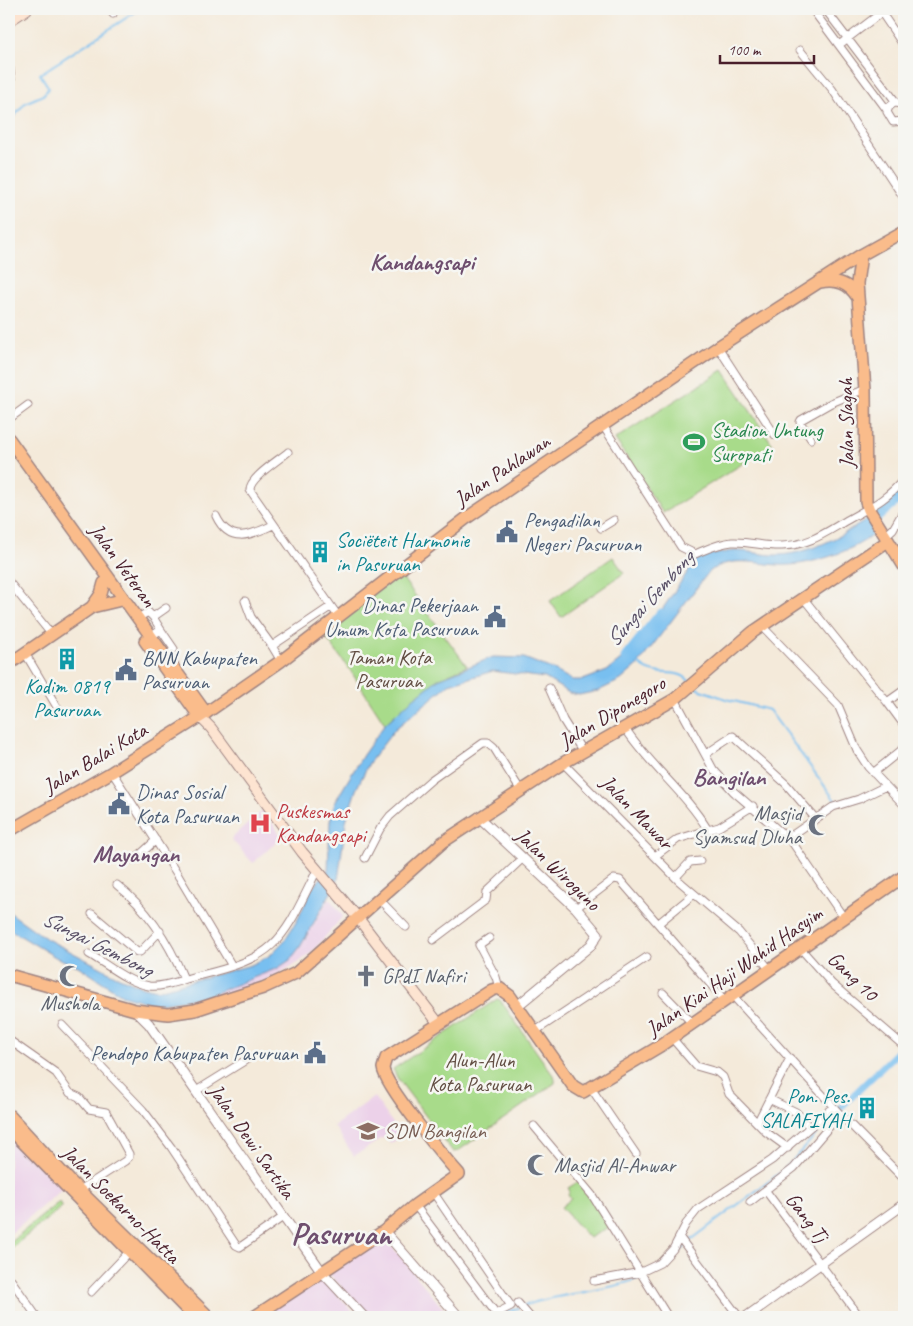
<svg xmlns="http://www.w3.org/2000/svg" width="913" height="1326" viewBox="0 0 913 1326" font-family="Caveat,sans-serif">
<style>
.built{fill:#ecd1e9}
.green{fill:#a8db8a;stroke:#797d5a}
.water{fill:#78bff0;stroke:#616f8e}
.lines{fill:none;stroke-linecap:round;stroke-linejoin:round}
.stream{stroke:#78bff0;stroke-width:2}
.canal{stroke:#78bff0;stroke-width:7}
.river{stroke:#78bff0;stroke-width:11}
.minor-casing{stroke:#9f8482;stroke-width:9}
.tertiary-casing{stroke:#9f8482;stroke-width:11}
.secondary-casing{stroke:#9f8482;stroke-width:12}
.primary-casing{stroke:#9f8482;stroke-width:14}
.trunk-casing{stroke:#9f8482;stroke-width:14}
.minor{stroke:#fff;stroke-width:7}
.tertiary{stroke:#fff;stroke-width:9}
.secondary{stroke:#fde4d1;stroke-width:10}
.primary{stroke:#fabc8b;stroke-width:11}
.trunk{stroke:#fabc8b;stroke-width:11}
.labels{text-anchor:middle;stroke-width:5;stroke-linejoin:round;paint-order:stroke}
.street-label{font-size:21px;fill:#4a1f2b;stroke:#f6f6f2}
.leisure-label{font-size:21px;fill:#27864d;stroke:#f6f6f2;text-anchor:start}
.service-label{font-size:21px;fill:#4e5e75;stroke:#f6f6f2;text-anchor:start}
.culture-label{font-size:21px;fill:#0d838f;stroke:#f6f6f2;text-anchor:start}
.park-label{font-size:21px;fill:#624e43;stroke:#f6f6f2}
.health-label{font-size:21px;fill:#be3a42;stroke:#f6f6f2;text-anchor:start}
.worship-label{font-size:21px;fill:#5b616d;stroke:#f6f6f2;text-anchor:start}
.education-label{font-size:21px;fill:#785e54;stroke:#f6f6f2;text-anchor:start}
.water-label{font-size:22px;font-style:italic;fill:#584f66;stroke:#f6f6f2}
.quarter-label{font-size:24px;font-weight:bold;fill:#6f4f6f;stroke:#f6f6f2}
.town-label{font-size:31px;font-weight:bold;fill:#6f4f6f;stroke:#f6f6f2}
</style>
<rect width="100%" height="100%" fill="#f6f6f2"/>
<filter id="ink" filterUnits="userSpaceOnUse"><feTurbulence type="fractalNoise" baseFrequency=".02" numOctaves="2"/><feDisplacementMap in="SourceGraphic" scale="10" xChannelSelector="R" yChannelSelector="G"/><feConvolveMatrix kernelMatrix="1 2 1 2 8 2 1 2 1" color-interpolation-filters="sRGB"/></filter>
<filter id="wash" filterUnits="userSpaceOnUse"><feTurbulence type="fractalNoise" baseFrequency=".0096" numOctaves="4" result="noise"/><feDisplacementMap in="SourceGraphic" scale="20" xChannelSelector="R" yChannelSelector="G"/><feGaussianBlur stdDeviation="1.12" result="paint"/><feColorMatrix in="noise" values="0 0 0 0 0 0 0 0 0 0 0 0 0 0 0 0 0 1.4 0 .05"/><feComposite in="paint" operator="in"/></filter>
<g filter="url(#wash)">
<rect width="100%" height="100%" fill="#f4eada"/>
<path class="built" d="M263,810L282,837L253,863L231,839Z
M329,898L343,916L312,952L298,963L266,980L197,1006L193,1000L241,983L278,968L290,961L300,948Z
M374,1097L402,1136L390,1144L386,1136L354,1156L334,1126Z
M9,1129L64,1187L9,1235Z
M382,1235L447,1313L437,1317H370L330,1275V1271Z
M318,1277L324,1280L358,1317H258Z"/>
<path class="green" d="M723,370L773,445L663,513L615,439Z
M613,557L624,573L561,617L550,601Z
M398,572L467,666L438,679L385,724L350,670L321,631Z
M497,999L500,1000L555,1078V1083L458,1151L453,1152L398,1079L393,1069Z
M581,1180L611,1226L589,1238L561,1207L571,1199L568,1195L570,1191L568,1188Z
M59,1202L62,1207L9,1250V1243Z"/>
<path class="water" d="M867,520L875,533C856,550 816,563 790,565C762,567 732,552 708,573L637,666L621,680L598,691L579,695L569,693L545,678L493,671L449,684L395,729L369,763L356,790L346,821L338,880L300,947L290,960L278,968L205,997L153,1004L122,995L78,966L57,958L9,929V912L47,939L117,976L143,987L158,990L251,965L269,956L284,941L298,919L312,888L328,870L330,821L335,802L363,755L385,724L409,702L438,679L493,657L524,658L552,669L572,680H583L607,671L636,648L697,558L704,552C714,557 722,552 733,551C748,550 764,556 779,555C812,553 840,536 867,520Z"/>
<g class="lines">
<path class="stream" d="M9,123L25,103L43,95L49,88L40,74L140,9
M637,662C656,681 676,666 689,681
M696,688L726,699L769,710L837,803
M687,1243L785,1169L835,1113
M665,1263L685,1247
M523,1306C565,1290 621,1294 659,1267
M458,1312L492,1317L497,1315
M506,1312L518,1308
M441,1317L453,1313"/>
<path class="canal" d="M835,1113L904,1046"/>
<path class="river" d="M868,525L904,493
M626,658L661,614"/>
</g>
</g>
<g filter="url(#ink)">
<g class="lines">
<g class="minor-casing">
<path id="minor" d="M109,9L113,14
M812,9L887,110
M825,9L896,102
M879,9L904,46
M839,45L882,12
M800,50L832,89L904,198
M9,62L11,80
M904,104L894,103L889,107L887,112L893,122L904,121
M718,347L775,435
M9,419L28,405
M602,424L681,547L695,554C707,549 719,543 732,542C749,541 765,547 782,546C810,545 826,532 849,519C872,506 886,500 904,479
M811,439L800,422L801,420L831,403L865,389
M288,452C279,460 249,478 250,490L338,616
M216,516C229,544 250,536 273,525
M601,528L614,520
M885,536L893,529L904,510
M9,582L52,635
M804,599L887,702L904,690
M245,601L251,617L272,646
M153,617L161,630
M138,618L148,612L153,617L166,608
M762,626L838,705L857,750L868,767L904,805
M151,636L161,630L174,649L165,659
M25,653L57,707
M281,661L272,646L330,607
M549,688L563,720L583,752
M675,699L713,769L733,791L792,842L844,918
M887,702L904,725
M625,728C649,765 685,792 708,830L678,839L655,856
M706,754L733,736L786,784L815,818
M563,763L678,880L739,932L770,970
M112,772L179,877L232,966
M873,773L904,748
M708,830L719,827L753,806
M788,838L833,807L859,799L886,786
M365,858L380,829L390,816L431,780L483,743H488L494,748L521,791
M134,860L156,840
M676,877L690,862L700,861
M897,881L904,889
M117,885C149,910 169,942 184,979
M379,899L406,927
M576,908L614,879L620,880L725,1001
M92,914L137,952H140L160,931
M659,923L694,894
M489,938L479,945L496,977L499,988
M433,940L486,900L487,892L522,859
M801,949L832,984L904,1046
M89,954C108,965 127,982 149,986C164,988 183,979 197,976C279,957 282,941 317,870
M663,993L692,1023
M733,996L840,1114L904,1179
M62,1025L143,1110L171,1147L236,1245L240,1247L283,1217
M534,1032L647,957
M671,1037L696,1066L717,1072L723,1077L729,1094L766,1132L788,1148
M9,1040L56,1073L70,1093L79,1097L89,1109L106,1112L129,1154V1157L125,1161L80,1190
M591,1088L636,1154
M196,1091L246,1060
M769,1099L796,1112L810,1127
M757,1123L790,1058
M534,1126L592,1195L668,1317
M766,1191L860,1317
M750,1202L794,1168L840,1114
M415,1205L495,1312L497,1313L511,1306L433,1192
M680,1238L739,1317
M9,1277L37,1317
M594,1281L641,1272L660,1263L673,1249L686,1224L698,1209L772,1160L833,1107
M91,1292L129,1252
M518,1303L530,1317"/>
</g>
<g class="tertiary-casing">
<path id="tertiary" d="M479,817L576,908L598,934L591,945L516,1007
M135,1010L149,1024L322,1272L364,1317
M384,1231L459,1317
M746,1317L904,1204"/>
</g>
<g class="secondary-casing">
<path id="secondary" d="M9,21L27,9
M199,716L211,728L302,852L358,918L439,1024"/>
</g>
<g class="primary-casing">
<path id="primary" d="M861,255L857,283L865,390L866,502L869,510L904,566
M820,282C837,279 849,283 858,298
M92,607L101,594L104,583
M9,664L92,607L117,601
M206,713L281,661L468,517L718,347L861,255L904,231
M9,975L135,1010L168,1014L195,1010L219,1002L263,988L296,973L443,842L563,763L675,699L753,632L888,541
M254,1317L384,1231L415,1205L459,1174C444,1157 385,1086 383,1068L386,1058L492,990L499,988L510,996L573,1086L583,1092L660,1046L904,876"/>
</g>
<g class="trunk-casing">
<path id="trunk" d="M9,439L206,713L112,772L9,831
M145,641L199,716
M9,1115L71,1182L209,1317
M9,1128L194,1317"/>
</g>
<use href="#minor" class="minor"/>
<use href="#tertiary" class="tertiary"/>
<use href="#secondary" class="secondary"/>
<use href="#primary" class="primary"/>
<use href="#trunk" class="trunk"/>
</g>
</g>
<defs>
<g id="stadium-bare" transform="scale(1.725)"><path d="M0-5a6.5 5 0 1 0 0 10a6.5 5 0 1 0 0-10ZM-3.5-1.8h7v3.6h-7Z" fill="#2e9e5b" stroke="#f6f6f2" stroke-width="2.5" paint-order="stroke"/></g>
<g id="civic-bare" transform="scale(1.725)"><path d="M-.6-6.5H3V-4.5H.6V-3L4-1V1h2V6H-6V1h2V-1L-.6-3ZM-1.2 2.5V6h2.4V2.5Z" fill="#5c6f8a" stroke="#f6f6f2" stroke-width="2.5" paint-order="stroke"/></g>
<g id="building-bare" transform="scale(1.725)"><path d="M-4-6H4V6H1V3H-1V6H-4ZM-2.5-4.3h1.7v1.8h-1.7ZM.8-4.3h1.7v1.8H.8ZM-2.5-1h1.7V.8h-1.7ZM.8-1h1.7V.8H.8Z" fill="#0f9aa8" stroke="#f6f6f2" stroke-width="2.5" paint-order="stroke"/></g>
<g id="hospital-bare" transform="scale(1.725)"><path d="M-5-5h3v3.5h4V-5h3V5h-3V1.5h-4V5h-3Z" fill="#e0444e" stroke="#f6f6f2" stroke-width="2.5" paint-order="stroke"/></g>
<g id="mosque-bare" transform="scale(1.725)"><path d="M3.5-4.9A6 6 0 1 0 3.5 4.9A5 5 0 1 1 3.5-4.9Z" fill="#6b7280" stroke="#f6f6f2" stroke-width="2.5" paint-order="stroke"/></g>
<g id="church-bare" transform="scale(1.725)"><path d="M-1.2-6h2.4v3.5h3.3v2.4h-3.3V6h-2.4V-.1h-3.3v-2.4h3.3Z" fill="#6b7280" stroke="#f6f6f2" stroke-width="2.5" paint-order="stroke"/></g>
<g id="school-bare" transform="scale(1.725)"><path d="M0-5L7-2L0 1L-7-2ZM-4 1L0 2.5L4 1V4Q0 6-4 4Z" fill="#8d6e63" stroke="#f6f6f2" stroke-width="2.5" paint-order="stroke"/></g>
</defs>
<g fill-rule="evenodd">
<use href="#stadium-bare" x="694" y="442"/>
<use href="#civic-bare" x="507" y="532"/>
<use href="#building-bare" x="320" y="552"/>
<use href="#civic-bare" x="495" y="617"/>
<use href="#building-bare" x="67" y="659"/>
<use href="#civic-bare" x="126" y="670"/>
<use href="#civic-bare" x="119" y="804"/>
<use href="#hospital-bare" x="260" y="823"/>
<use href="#mosque-bare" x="819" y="825"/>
<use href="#mosque-bare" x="70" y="976"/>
<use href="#church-bare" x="366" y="976"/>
<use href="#civic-bare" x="315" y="1053"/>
<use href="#building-bare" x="867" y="1108"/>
<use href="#school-bare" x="368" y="1131"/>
<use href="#mosque-bare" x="538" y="1165"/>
</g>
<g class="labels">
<g class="street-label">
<text transform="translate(846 423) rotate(-91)" y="7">Jalan Slagah</text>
<text transform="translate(502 470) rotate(-34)" y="7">Jalan Pahlawan</text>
<text transform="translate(123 565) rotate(54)" y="7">Jalan Veteran</text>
<text transform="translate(612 712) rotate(-31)" y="7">Jalan Diponegoro</text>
<text transform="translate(95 758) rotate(-31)" y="7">Jalan Balai Kota</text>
<text transform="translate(637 812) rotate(46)" y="7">Jalan Mawar</text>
<text transform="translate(558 869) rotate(44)" y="7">Jalan Wiroguno</text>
<text transform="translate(734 971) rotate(-35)" y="7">Jalan Kiai Haji Wahid Hasyim</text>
<text transform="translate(853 976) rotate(44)" y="7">Gang 10</text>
<text transform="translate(252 1141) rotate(55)" y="7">Jalan Dewi Sartika</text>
<text transform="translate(121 1204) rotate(45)" y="7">Jalan Soekarno-Hatta</text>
<text transform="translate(807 1217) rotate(53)" y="7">Gang Tj</text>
</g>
<g class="leisure-label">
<text x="711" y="437">Stadion Untung<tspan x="711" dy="24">Suropati</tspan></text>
</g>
<g class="service-label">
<text x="524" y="527">Pengadilan<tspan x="524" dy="24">Negeri Pasuruan</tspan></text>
<text x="478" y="612" text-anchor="end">Dinas Pekerjaan<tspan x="478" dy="24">Umum Kota Pasuruan</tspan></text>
<text x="142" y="665">BNN Kabupaten<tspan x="142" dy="24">Pasuruan</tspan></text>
<text x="136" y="799">Dinas Sosial<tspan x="136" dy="24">Kota Pasuruan</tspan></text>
<text x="298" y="1060" text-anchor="end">Pendopo Kabupaten Pasuruan</text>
</g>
<g class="culture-label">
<text x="336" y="547">Sociëteit Harmonie<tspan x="336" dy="24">in Pasuruan</tspan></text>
<text x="67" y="693" text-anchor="middle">Kodim 0819<tspan x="67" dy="24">Pasuruan</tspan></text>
<text x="850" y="1103" text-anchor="end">Pon. Pes.<tspan x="850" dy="24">SALAFIYAH</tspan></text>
</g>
<g class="park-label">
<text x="389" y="664">Taman Kota<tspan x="389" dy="24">Pasuruan</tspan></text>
<text x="480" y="1067">Alun-Alun<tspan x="480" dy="24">Kota Pasuruan</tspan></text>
</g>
<g class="health-label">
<text x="276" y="818">Puskesmas<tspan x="276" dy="24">Kandangsapi</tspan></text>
</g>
<g class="worship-label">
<text x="802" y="820" text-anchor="end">Masjid<tspan x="802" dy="24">Syamsud Dluha</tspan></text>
<text x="382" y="983">GPdI Nafiri</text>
<text x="70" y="1010" text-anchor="middle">Mushola</text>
<text x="554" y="1172">Masjid Al-Anwar</text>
</g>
<g class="education-label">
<text x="384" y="1138">SDN Bangilan</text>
</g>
<g class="water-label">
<text transform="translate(649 598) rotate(-48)" y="8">Sungai Gembong</text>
<text transform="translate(98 943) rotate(27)" y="8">Sungai Gembong</text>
</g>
<g class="quarter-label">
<text x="422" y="270">Kandangsapi</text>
<text x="729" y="785">Bangilan</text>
<text x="136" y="862">Mayangan</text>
</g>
<g class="town-label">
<text x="341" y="1244">Pasuruan</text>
</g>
</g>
<rect width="913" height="1326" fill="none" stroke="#f6f6f2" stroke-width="30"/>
<path d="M720 55v8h94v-8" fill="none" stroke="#4a1f2b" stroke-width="2.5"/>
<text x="728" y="55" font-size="15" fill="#4a1f2b" stroke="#f6f6f2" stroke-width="4" paint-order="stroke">100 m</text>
</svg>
